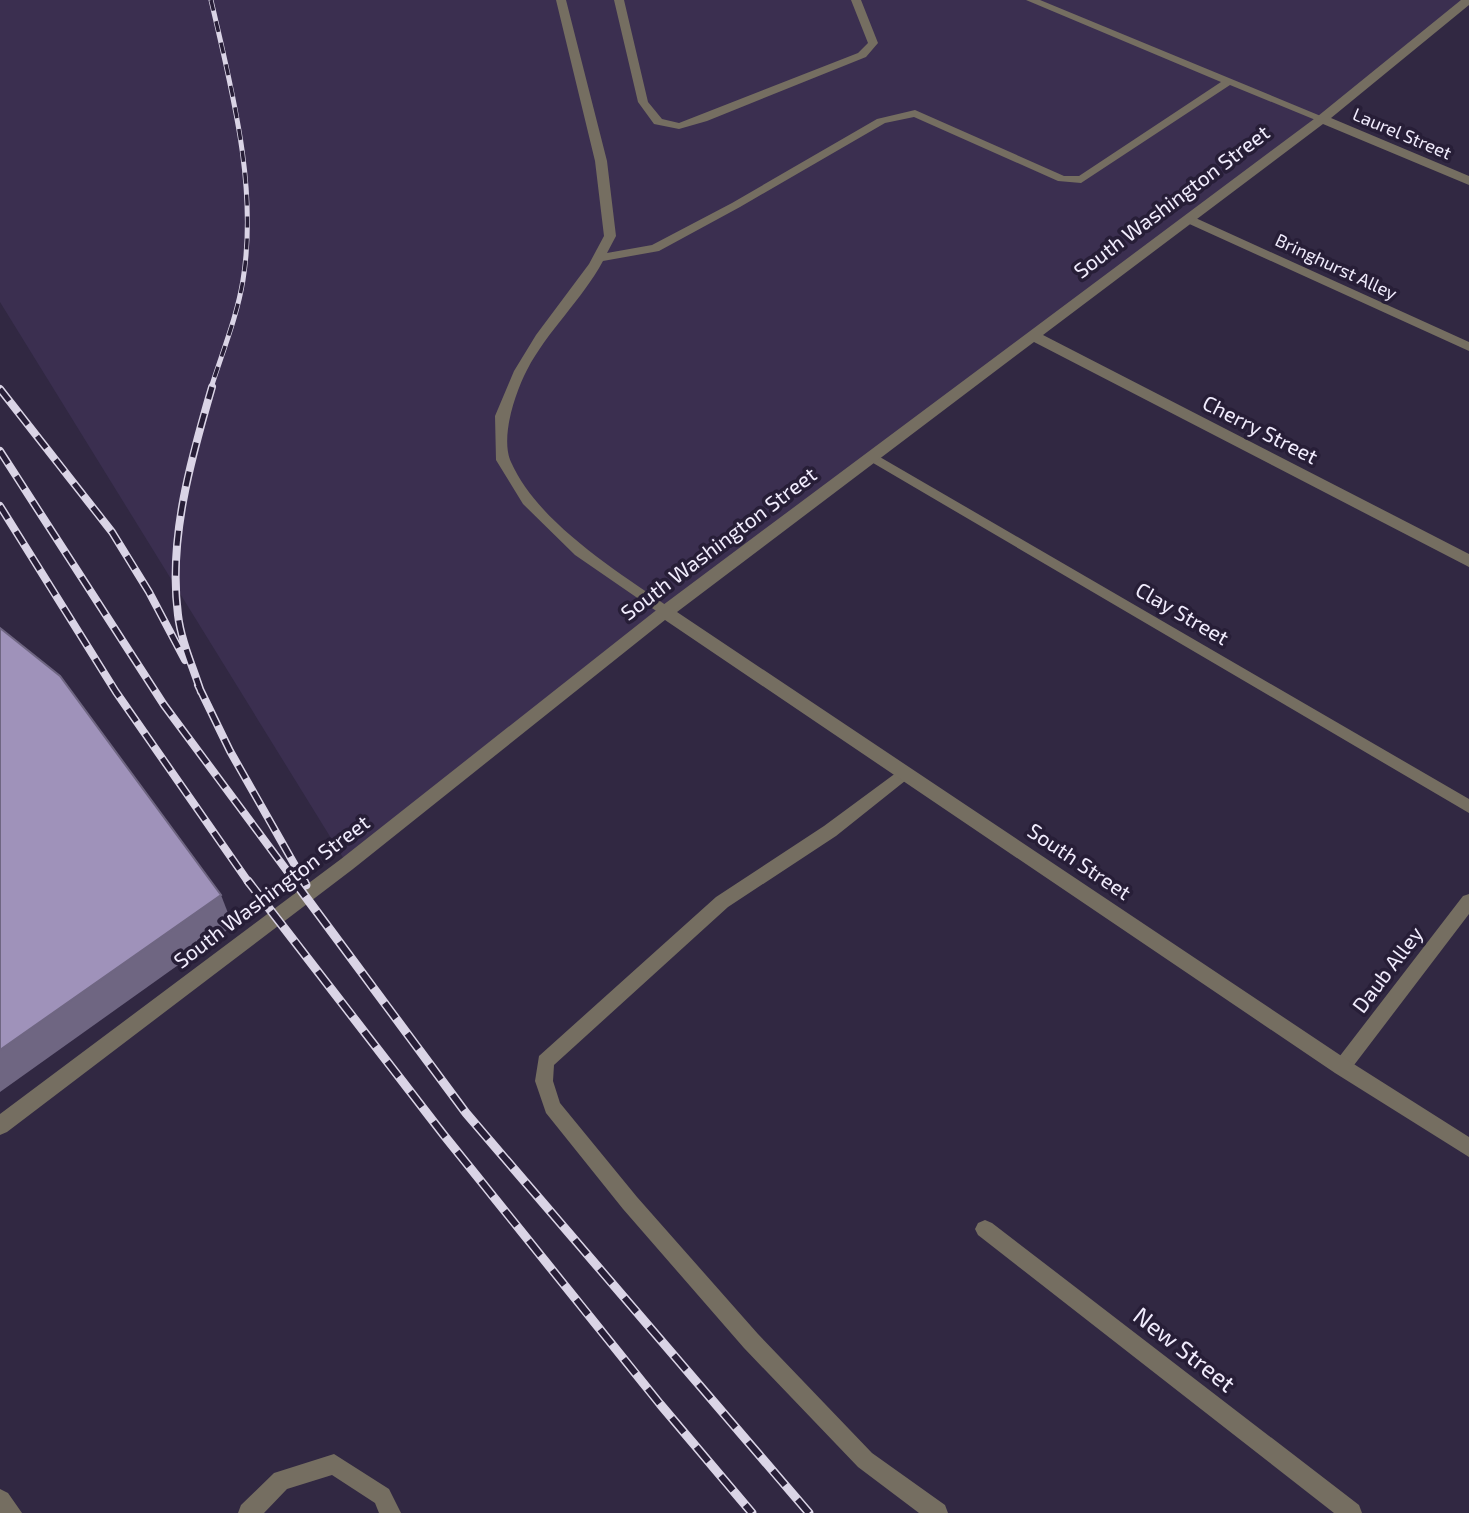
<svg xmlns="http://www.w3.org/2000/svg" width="1469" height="1513" viewBox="0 0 1469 1513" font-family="'Exo 2',sans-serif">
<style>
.built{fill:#3b2f50}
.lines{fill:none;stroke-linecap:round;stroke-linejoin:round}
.lane{fill:#756e61;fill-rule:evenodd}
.street{fill:#756e61;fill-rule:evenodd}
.rail-far2-casing{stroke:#dad4e6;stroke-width:5}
.rail-far1-casing{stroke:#dad4e6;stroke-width:8}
.rail-casing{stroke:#dad4e6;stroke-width:9}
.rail-far2{stroke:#271e37;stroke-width:3.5;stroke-dasharray:11;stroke-linecap:butt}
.rail-far1{stroke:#271e37;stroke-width:5;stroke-dasharray:15;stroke-linecap:butt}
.rail{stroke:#271e37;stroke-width:6;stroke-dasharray:19;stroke-linecap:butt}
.shaded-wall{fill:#6f6682}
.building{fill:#9f92ba;stroke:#6f6682;stroke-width:2}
.labels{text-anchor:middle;stroke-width:7;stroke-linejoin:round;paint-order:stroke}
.far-street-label{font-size:18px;fill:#f1ecfd;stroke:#271e37}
.street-label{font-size:21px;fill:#f1ecfd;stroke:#271e37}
.near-street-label{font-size:24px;fill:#f1ecfd;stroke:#271e37}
</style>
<rect width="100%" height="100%" fill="#312842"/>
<path class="built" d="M0,0H1469L347,864L0,302Z"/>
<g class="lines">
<path class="lane" d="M556,0H566L607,161L616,236L607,253L652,245L732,203L877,119L915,110L1064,176H1079L1221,82L1026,0H1040L1328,119L1318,121L1230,85L1081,183L1058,181L914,117L885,123L740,207L659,251L603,261C582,300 548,330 527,370C515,393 500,438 511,462C538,523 617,571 670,608L672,612L670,616L665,617L575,555L523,504L496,460L495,416L514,371L536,335L589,264L604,236L595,161Z
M614,0H624L648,102L662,119L679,123L858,53L868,43L851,0H861L878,43L866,57L707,121L679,129L654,124L638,102Z
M1189,215L1469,342V351L1185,222L1183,219Z
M873,453L1469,799V813L868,460L866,457L868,454Z
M904,767L910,769L912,773L910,777L836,836L728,907L554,1065L553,1081L560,1103L637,1197L758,1334L872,1453L945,1505L948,1513H919L858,1467L744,1348L623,1209L546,1113L535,1081L539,1056L716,897L824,826Z
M1469,894V914L1348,1073L1342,1075L1336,1073L1333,1067L1336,1061L1463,896Z
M985,1220L992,1223L1359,1505L1362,1513H1334L978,1235L975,1229L978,1223Z
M334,1454L389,1489L401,1513H379L375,1503L332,1475L287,1489L264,1513H238L241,1505L274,1473Z"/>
<path class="street" d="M1461,0H1469V5L1331,118L1469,176V185L1323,124L1043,335L1469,554V567L1034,342L677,612L1349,1061L1469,1137V1157L1335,1073L665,620L353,869L7,1132L0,1135V1114L341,859L659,608L1318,116Z
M0,1489L8,1493L22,1513H0Z"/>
<g class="rail-far2-casing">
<path id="rail-far2" d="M211,0C232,91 258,187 243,280C237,317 222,353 211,388"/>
</g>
<g class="rail-far1-casing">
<path id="rail-far1" d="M0,389L112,532L149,592L185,660
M0,451L164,705L296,883
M0,506L116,692L249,883
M198,685L230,751L305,883
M201,692C193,667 181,641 178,615C168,539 191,459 212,387"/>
</g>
<g class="rail-casing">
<path id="rail" d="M248,881L443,1134L660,1404L752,1513
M294,881L466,1113L809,1513
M304,881L306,885"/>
</g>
<use href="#rail-far2" class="rail-far2"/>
<use href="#rail-far1" class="rail-far1"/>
<use href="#rail" class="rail"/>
</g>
<path class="shaded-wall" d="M221,895L233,926L0,1092V1050Z"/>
<path class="building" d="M0,628L60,676L221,895L0,1050Z"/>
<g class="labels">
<g class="far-street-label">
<text transform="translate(1402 134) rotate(23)" y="6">Laurel Street</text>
<text transform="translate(1336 267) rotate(25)" y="6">Bringhurst Alley</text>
</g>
<g class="street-label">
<text transform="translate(1172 202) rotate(-37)" y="7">South Washington Street</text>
<text transform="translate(1260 430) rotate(27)" y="7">Cherry Street</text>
<text transform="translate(719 544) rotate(-37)" y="7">South Washington Street</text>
<text transform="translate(1182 614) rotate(30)" y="7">Clay Street</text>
<text transform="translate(1079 862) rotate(34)" y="7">South Street</text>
<text transform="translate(272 892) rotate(-37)" y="7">South Washington Street</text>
<text transform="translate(1388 970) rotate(-53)" y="7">Daub Alley</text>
</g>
<g class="near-street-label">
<text transform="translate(1184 1350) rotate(38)" y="8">New Street</text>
</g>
</g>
</svg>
